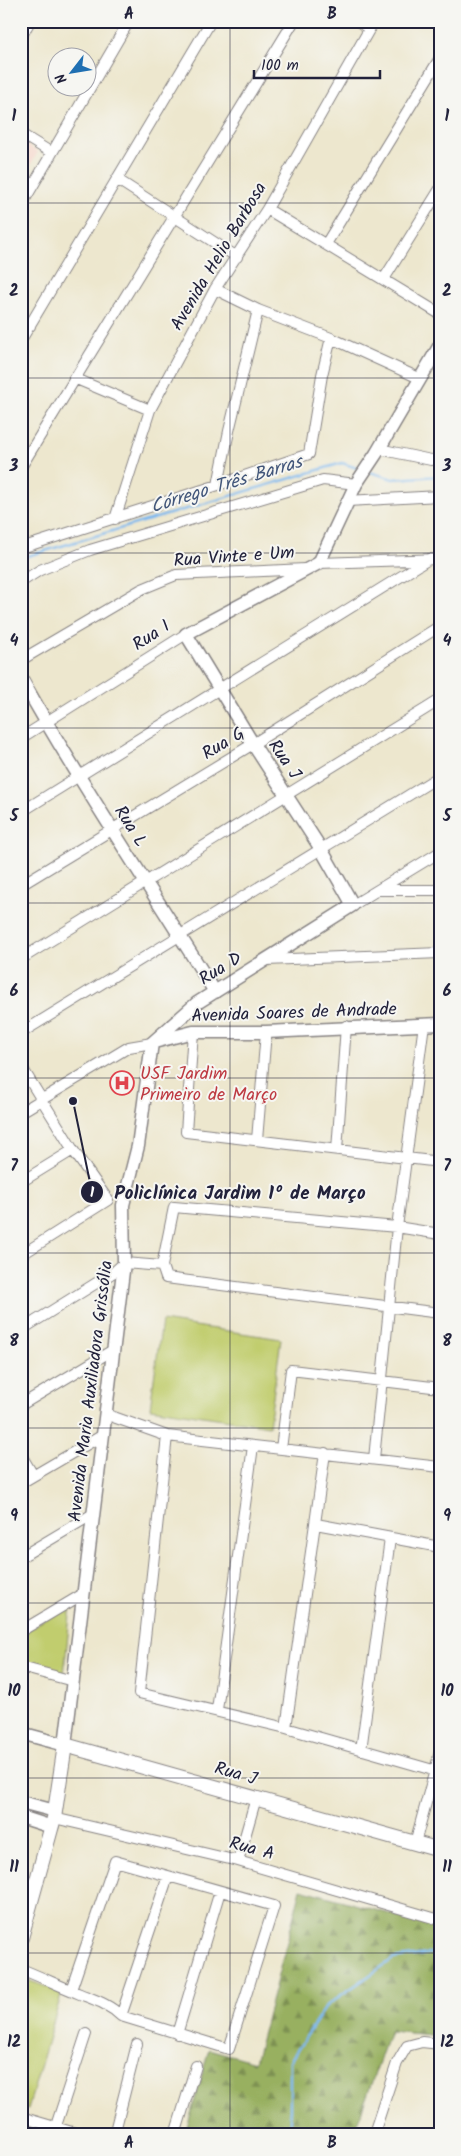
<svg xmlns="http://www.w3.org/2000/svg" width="461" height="2156" viewBox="0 0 461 2156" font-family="Kalam,sans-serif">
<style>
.built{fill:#f6d2c4}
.green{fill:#c1cd6e;stroke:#727854}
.forest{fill:url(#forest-firs);stroke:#5d694e}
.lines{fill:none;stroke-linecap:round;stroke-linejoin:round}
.stream{stroke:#7cb8ee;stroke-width:2.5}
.minor-casing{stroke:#888484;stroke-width:12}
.tertiary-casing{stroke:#888484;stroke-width:15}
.secondary-casing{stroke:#888484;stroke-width:16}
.minor{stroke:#fff;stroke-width:10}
.tertiary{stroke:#fff;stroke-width:12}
.secondary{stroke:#fff;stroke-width:14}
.grid{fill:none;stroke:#22223b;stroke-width:1;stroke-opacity:0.55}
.labels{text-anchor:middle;stroke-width:4;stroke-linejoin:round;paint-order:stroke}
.street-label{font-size:18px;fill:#22223b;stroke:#f6f6f2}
.health-label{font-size:18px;fill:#be3a42;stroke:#f6f6f2;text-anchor:start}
.water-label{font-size:19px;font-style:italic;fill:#42567a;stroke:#f6f6f2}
.leader{fill:none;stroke:#22223b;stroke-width:2}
.callout-dot{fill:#22223b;stroke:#f6f6f2;stroke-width:2}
.mark-label{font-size:15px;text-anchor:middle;font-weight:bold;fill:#fff}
.callout-label{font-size:19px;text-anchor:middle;font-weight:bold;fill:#22223b;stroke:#f6f6f2;stroke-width:4;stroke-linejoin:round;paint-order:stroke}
.neatline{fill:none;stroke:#22223b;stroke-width:2}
.grid-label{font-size:16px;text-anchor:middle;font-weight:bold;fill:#22223b}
</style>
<defs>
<pattern id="forest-firs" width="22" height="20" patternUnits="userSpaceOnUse" patternTransform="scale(1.25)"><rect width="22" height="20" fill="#98b061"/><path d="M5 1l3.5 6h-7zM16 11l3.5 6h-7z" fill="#7c8f51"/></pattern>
</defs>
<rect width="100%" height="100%" fill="#f6f6f2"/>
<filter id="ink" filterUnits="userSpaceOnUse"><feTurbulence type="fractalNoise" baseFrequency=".02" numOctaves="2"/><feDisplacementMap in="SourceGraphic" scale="10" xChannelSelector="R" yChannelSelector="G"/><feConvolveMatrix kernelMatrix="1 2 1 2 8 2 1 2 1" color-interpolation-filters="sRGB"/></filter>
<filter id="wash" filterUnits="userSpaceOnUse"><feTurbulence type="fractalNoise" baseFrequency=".0096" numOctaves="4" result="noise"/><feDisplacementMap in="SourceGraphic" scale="20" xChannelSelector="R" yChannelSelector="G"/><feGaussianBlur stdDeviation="1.12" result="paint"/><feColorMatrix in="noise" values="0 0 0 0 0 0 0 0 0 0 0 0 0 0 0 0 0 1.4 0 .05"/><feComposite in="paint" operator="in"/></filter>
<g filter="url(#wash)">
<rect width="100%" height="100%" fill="#ede7ce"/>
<path class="built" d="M21,142L38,152L21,181Z"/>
<path class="green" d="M162,1321L281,1339L269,1426L150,1408Z
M71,1604L64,1675L21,1664V1634Z
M21,1978L62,1992L28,2109L21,2107Z"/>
<path class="forest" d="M301,1889L440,1928V2036L390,2031L353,2135H185L209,2049L255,2062Z"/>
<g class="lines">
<path class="stream" d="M370,472L393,479L440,476
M21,558L342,463L360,469
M290,2135V2061L327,2005L393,1959L440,1952"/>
</g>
</g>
<g filter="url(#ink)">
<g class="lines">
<g class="minor-casing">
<path id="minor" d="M358,21L369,29
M21,37L30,21
M21,134L52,153
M118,180L237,257
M21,206L129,21
M267,209L440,314
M326,244L440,58
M384,279L440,189
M215,289L258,310L331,338L419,378
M21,321L30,326
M21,340L211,21
M74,378L150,410
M379,449L431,460L440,459
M21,467L294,21
M218,485L229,431L258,310
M347,501L440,496
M115,519L150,410L215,289L267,209L374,21
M21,548L218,485L309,454L322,375L331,338
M319,563L440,559
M21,582L40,570L90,550L323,480L356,484
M21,660L142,589L176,575L305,569
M21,738L186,634
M21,812L429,559
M21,885L253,744L440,626
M381,890H440
M353,905L440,852
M21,959L440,700
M266,960L440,953
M193,1032L186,1132L440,1162
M21,1033L440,776
M21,1066L73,1150L108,1200
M21,1112L129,1047L152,1043
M257,1140L266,1032
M337,1150L346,1026
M21,1182L73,1150
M440,1234L397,1227L174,1207L162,1266L166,1278L440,1313
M21,1255L108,1200
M21,1330L114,1272L124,1263L162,1266
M21,1405L113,1350
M105,1414L167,1436L440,1467
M167,1436L139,1693L286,1728L440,1772
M281,1449L291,1370L440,1388
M21,1455L33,1475
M374,1459L397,1227L424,1024
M21,1483L103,1435
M316,1524L440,1547
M21,1557L93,1514
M21,1631L83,1594
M21,1667L73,1681
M217,1710L253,1446
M286,1728L325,1453
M361,1750L390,1539
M54,1818L238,1861L440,1920
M415,1843L440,1752
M238,1861L256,1798
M21,1969C41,1977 60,1986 80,1994C95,2000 109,2004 121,2016L229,2049L274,1906L115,1861L71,1990
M121,2016L168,1876
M177,2034L220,1891
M21,2117L82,2135
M53,2135L86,2034
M114,2135L137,2044
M175,2135L196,2066
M379,2135L376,2127L397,2063L407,2046L422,2042L440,2044
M438,2135L440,2127"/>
</g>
<g class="tertiary-casing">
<path id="tertiary" d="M21,678C81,785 150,887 215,992
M154,1042L193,1032H266L440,1024
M152,1043L197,1003L353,905L321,849L253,744L186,634L319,563L356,484L376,454L440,345
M21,1733L65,1745L124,1263L123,1205L138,1146L152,1043
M21,1802L55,1811
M21,1817L52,1827"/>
</g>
<g class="secondary-casing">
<path id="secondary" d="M21,1938L54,1818L65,1745L440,1850"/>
</g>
<use href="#minor" class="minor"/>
<use href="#tertiary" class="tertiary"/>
<use href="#secondary" class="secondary"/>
</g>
</g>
<path class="grid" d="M230,21V2135M21,203H440M21,378H440M21,553H440M21,728H440M21,903H440M21,1078H440M21,1253H440M21,1428H440M21,1603H440M21,1778H440M21,1953H440"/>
<defs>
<g id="hospital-ring" transform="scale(1.25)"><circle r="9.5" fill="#f6f6f2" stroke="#e0444e" stroke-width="1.5"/><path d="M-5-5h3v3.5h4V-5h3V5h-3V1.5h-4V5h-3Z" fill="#e0444e"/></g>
</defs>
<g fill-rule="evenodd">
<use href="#hospital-ring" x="122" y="1083"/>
</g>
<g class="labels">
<g class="street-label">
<text transform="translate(218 256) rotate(-59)" y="6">Avenida Helio Barbosa</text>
<text transform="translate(234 556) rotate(-4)" y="6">Rua Vinte e Um</text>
<text transform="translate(151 635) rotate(-33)" y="6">Rua I</text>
<text transform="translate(223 743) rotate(-31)" y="6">Rua G</text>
<text transform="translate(285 759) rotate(56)" y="6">Rua J</text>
<text transform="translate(131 826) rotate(58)" y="6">Rua L</text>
<text transform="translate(220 968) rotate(-32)" y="6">Rua D</text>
<text transform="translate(294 1012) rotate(-2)" y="6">Avenida Soares de Andrade</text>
<text transform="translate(90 1391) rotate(-83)" y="6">Avenida Maria Auxiliadora Grissólia</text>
<text transform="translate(236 1773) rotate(16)" y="6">Rua J</text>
<text transform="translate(252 1848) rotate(15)" y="6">Rua A</text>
</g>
<g class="health-label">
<text x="140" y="1079">USF Jardim<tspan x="140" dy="21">Primeiro de Março</tspan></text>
</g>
<g class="water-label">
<text transform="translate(226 483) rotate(-17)" y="7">Córrego Três Barras</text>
</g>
</g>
<path class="leader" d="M73 1101L92 1192"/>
<g class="callout-dot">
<circle cx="73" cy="1101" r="5"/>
<circle cx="92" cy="1192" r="12"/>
</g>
<g class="mark-label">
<text x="92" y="1197">1</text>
</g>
<g class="callout-label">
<text x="240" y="1199">Policlínica Jardim 1º de Março</text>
</g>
<rect width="461" height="2156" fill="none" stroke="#f6f6f2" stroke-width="55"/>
<g transform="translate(72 72) rotate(239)"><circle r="24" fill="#f6f6f2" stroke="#a1a1a9"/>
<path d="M0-4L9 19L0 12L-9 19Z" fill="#1f6fb2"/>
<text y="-8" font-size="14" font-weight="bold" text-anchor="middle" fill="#22223b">N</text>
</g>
<path d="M254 70v8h126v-8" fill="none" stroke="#22223b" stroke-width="2.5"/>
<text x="261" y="70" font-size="15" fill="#22223b" stroke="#f6f6f2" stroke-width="4" paint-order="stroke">100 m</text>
<rect x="28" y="28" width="406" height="2100" class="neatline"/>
<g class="grid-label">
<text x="129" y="19">A</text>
<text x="332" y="19">B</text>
<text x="14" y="121">1</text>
<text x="447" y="121">1</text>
<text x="14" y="296">2</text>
<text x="447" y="296">2</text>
<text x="14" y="471">3</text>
<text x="447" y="471">3</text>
<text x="14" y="646">4</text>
<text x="447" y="646">4</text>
<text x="14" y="821">5</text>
<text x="447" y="821">5</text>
<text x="14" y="996">6</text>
<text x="447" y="996">6</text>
<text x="14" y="1171">7</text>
<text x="447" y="1171">7</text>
<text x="14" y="1346">8</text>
<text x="447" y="1346">8</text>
<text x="14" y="1521">9</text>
<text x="447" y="1521">9</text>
<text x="14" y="1696">10</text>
<text x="447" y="1696">10</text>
<text x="14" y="1872">11</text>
<text x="447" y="1872">11</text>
<text x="14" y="2047">12</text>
<text x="447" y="2047">12</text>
<text x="129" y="2148">A</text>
<text x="332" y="2148">B</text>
</g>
</svg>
